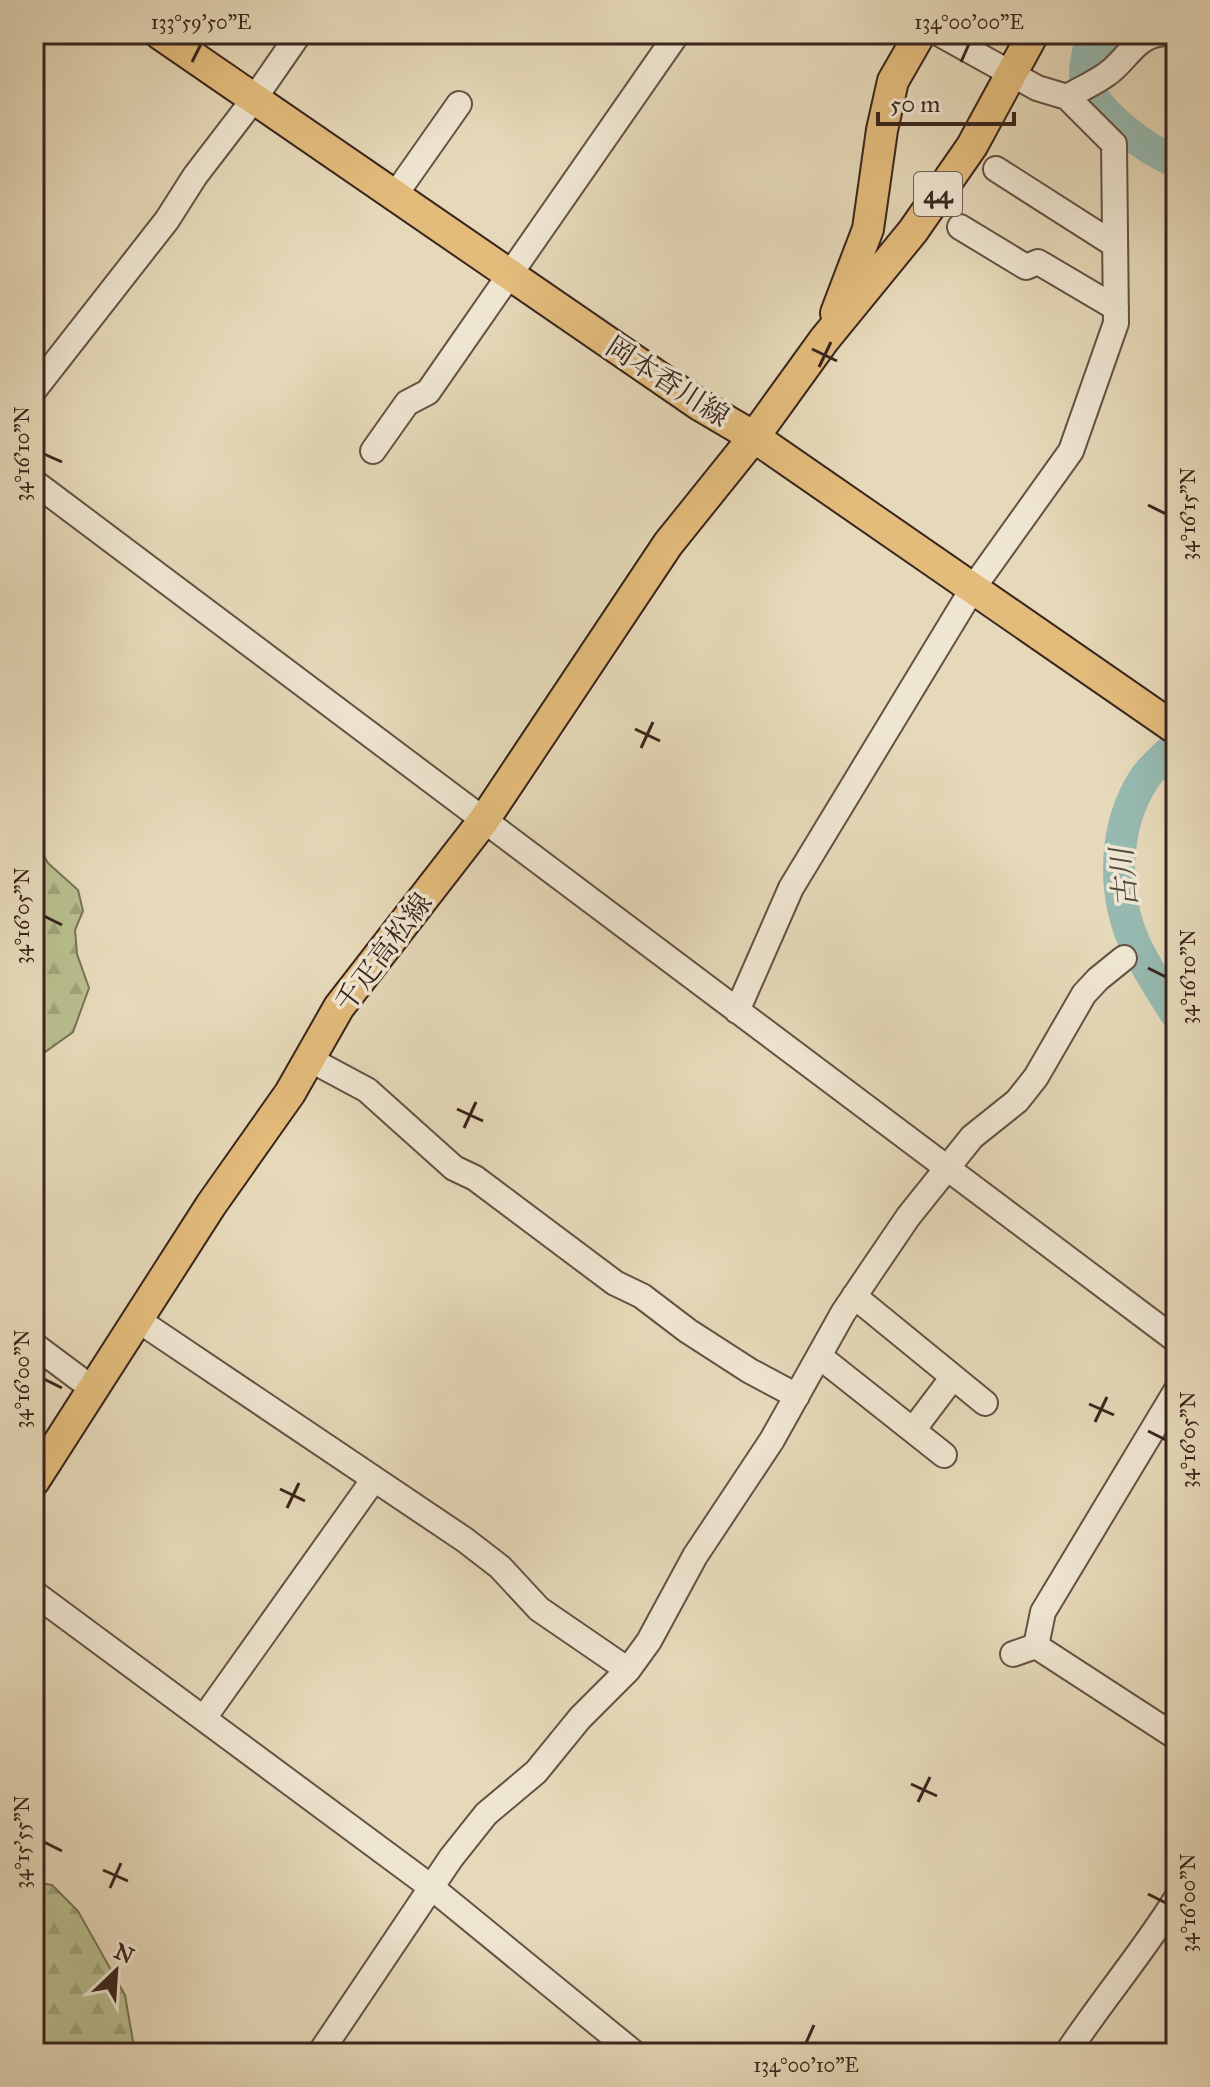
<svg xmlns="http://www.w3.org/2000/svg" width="1210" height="2087" viewBox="0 0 1210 2087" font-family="'IM FELL Great Primer','Noto Serif JP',serif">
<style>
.forest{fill:url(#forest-firs);stroke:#787255;stroke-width:2}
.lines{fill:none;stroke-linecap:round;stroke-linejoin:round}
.river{stroke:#96bab1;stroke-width:32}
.minor-casing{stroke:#645244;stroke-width:28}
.major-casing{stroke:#39251d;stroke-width:34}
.minor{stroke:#efe6d2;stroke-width:24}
.major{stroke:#e3bc7c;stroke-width:30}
.ticks{fill:none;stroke:#39251d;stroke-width:3}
.labels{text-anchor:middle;stroke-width:7;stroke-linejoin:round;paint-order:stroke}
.shield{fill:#efe6d2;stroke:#705f53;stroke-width:2}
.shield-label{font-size:26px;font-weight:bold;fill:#39251d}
.street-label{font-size:28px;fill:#39251d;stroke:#efe6d2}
.water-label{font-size:30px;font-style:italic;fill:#504a42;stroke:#efe6d2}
.neatline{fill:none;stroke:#39251d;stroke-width:3}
.ticks-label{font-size:20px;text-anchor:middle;fill:#39251d}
</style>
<defs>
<pattern id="forest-firs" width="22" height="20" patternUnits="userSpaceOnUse" patternTransform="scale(2)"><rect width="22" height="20" fill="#b8be8d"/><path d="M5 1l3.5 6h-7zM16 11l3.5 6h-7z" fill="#9fa379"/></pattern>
</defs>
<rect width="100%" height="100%" fill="#e6d9b9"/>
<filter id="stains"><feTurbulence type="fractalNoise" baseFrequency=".0025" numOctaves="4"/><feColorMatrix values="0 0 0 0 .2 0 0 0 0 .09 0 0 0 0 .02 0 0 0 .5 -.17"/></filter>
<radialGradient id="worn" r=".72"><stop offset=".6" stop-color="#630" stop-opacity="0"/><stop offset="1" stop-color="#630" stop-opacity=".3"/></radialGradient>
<path class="forest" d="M34,838L48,863L78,890L83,911L75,930L77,954L89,988L73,1032L34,1060Z
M34,1882L52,1885L78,1911L125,1995L135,2053H34Z"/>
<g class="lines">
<path class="river" d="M1108,34L1088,51C1087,59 1084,70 1085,77C1091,111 1146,149 1176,162
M1174,748C1164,757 1152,767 1144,779C1113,827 1112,893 1135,944C1146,968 1162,992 1176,1014"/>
<g class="minor-casing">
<path id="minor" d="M940,34L1037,88L1067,97C1080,89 1095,83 1107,74C1126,61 1134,38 1159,34
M996,169L1115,245
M395,195L459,104
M960,227L1026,267L1038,262L1116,308
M34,390L167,220L195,176L254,99L299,34
M373,451L407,403L428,392L677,34
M34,482L1176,1340
M737,1011L791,888L973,588L1071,451L1116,323L1114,144L1067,97
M311,1060L367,1090L454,1168L475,1178L615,1283L642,1296L688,1331L750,1371L797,1396
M854,1296L985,1403
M138,1320L465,1540L500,1567L539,1609L628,1670
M34,1345L93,1389
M819,1356L944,1455
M913,1430L953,1377
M34,1593L431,1887L634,2053
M1036,1646L1043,1612L1176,1391
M1013,1654L1036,1646L1176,1737
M204,1718L374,1479
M320,2053L451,1858L486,1814L536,1772L580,1718L628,1670L649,1641L695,1556L772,1440L843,1313L872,1270L908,1217L972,1137L1017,1101L1036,1077L1084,994L1098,979L1124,958
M1067,2053C1102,2000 1143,1952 1176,1899"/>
</g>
<g class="major-casing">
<path id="major" d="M160,34L698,404L754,437L1176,729
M836,313L868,229L882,130L893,81L920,34
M34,1481L211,1205L290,1093L339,1007L484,820L668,544L754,437L824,340L913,231L972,146L1033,34"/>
</g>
<use href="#minor" class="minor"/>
<use href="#major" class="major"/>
</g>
<path class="ticks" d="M192,62L201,44M961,62L969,44M812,349L837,361M819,367L831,342M44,454L62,462M1148,505L1166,514M635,729L660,741M641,748L653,722M44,916L62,925M1148,968L1166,977M457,1109L483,1121M464,1128L476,1102M44,1379L62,1388M1089,1404L1114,1415M1095,1422L1107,1397M1148,1431L1166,1440M280,1489L305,1501M287,1508L299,1483M911,1784L937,1796M918,1802L930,1777M44,1842L62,1851M103,1870L128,1881M110,1888L121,1863M1148,1894L1166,1903M806,2043L814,2025"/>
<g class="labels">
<rect class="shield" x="914" y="172" width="48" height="44" rx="6"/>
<g class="shield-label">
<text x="938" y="203">44</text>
</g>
<g class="street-label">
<text transform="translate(668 381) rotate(33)" y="10">岡本香川線</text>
<text transform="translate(383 952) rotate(-53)" y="10">千疋高松線</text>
</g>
<g class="water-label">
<text transform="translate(1124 878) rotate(-95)" y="10">古川</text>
</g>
</g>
<rect width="1210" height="2087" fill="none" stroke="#e6d9b9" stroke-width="88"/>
<g transform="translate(116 1971) rotate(25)" stroke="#efe6d2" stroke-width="6" paint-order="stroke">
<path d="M0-6L14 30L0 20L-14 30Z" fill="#39251d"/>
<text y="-12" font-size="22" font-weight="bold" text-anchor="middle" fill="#39251d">N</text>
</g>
<path d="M878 112v12h136v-12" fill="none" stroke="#39251d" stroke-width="4"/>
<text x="890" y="112" font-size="24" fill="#39251d" stroke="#efe6d2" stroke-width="6" paint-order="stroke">50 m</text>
<rect x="44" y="44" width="1122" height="1999" class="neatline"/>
<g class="ticks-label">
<text x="201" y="29">133°59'50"E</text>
<text x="969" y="29">134°00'00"E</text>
<text transform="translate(22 454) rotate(-90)" y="7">34°16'10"N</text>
<text transform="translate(1188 514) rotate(-90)" y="7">34°16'15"N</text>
<text transform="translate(22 916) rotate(-90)" y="7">34°16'05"N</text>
<text transform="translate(1188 977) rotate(-90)" y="7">34°16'10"N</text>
<text transform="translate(22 1379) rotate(-90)" y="7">34°16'00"N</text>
<text transform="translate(1188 1440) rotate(-90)" y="7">34°16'05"N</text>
<text transform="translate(22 1842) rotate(-90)" y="7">34°15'55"N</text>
<text transform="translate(1188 1903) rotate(-90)" y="7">34°16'00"N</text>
<text x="806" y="2072">134°00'10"E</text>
</g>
<rect width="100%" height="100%" filter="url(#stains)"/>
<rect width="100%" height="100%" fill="url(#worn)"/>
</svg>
